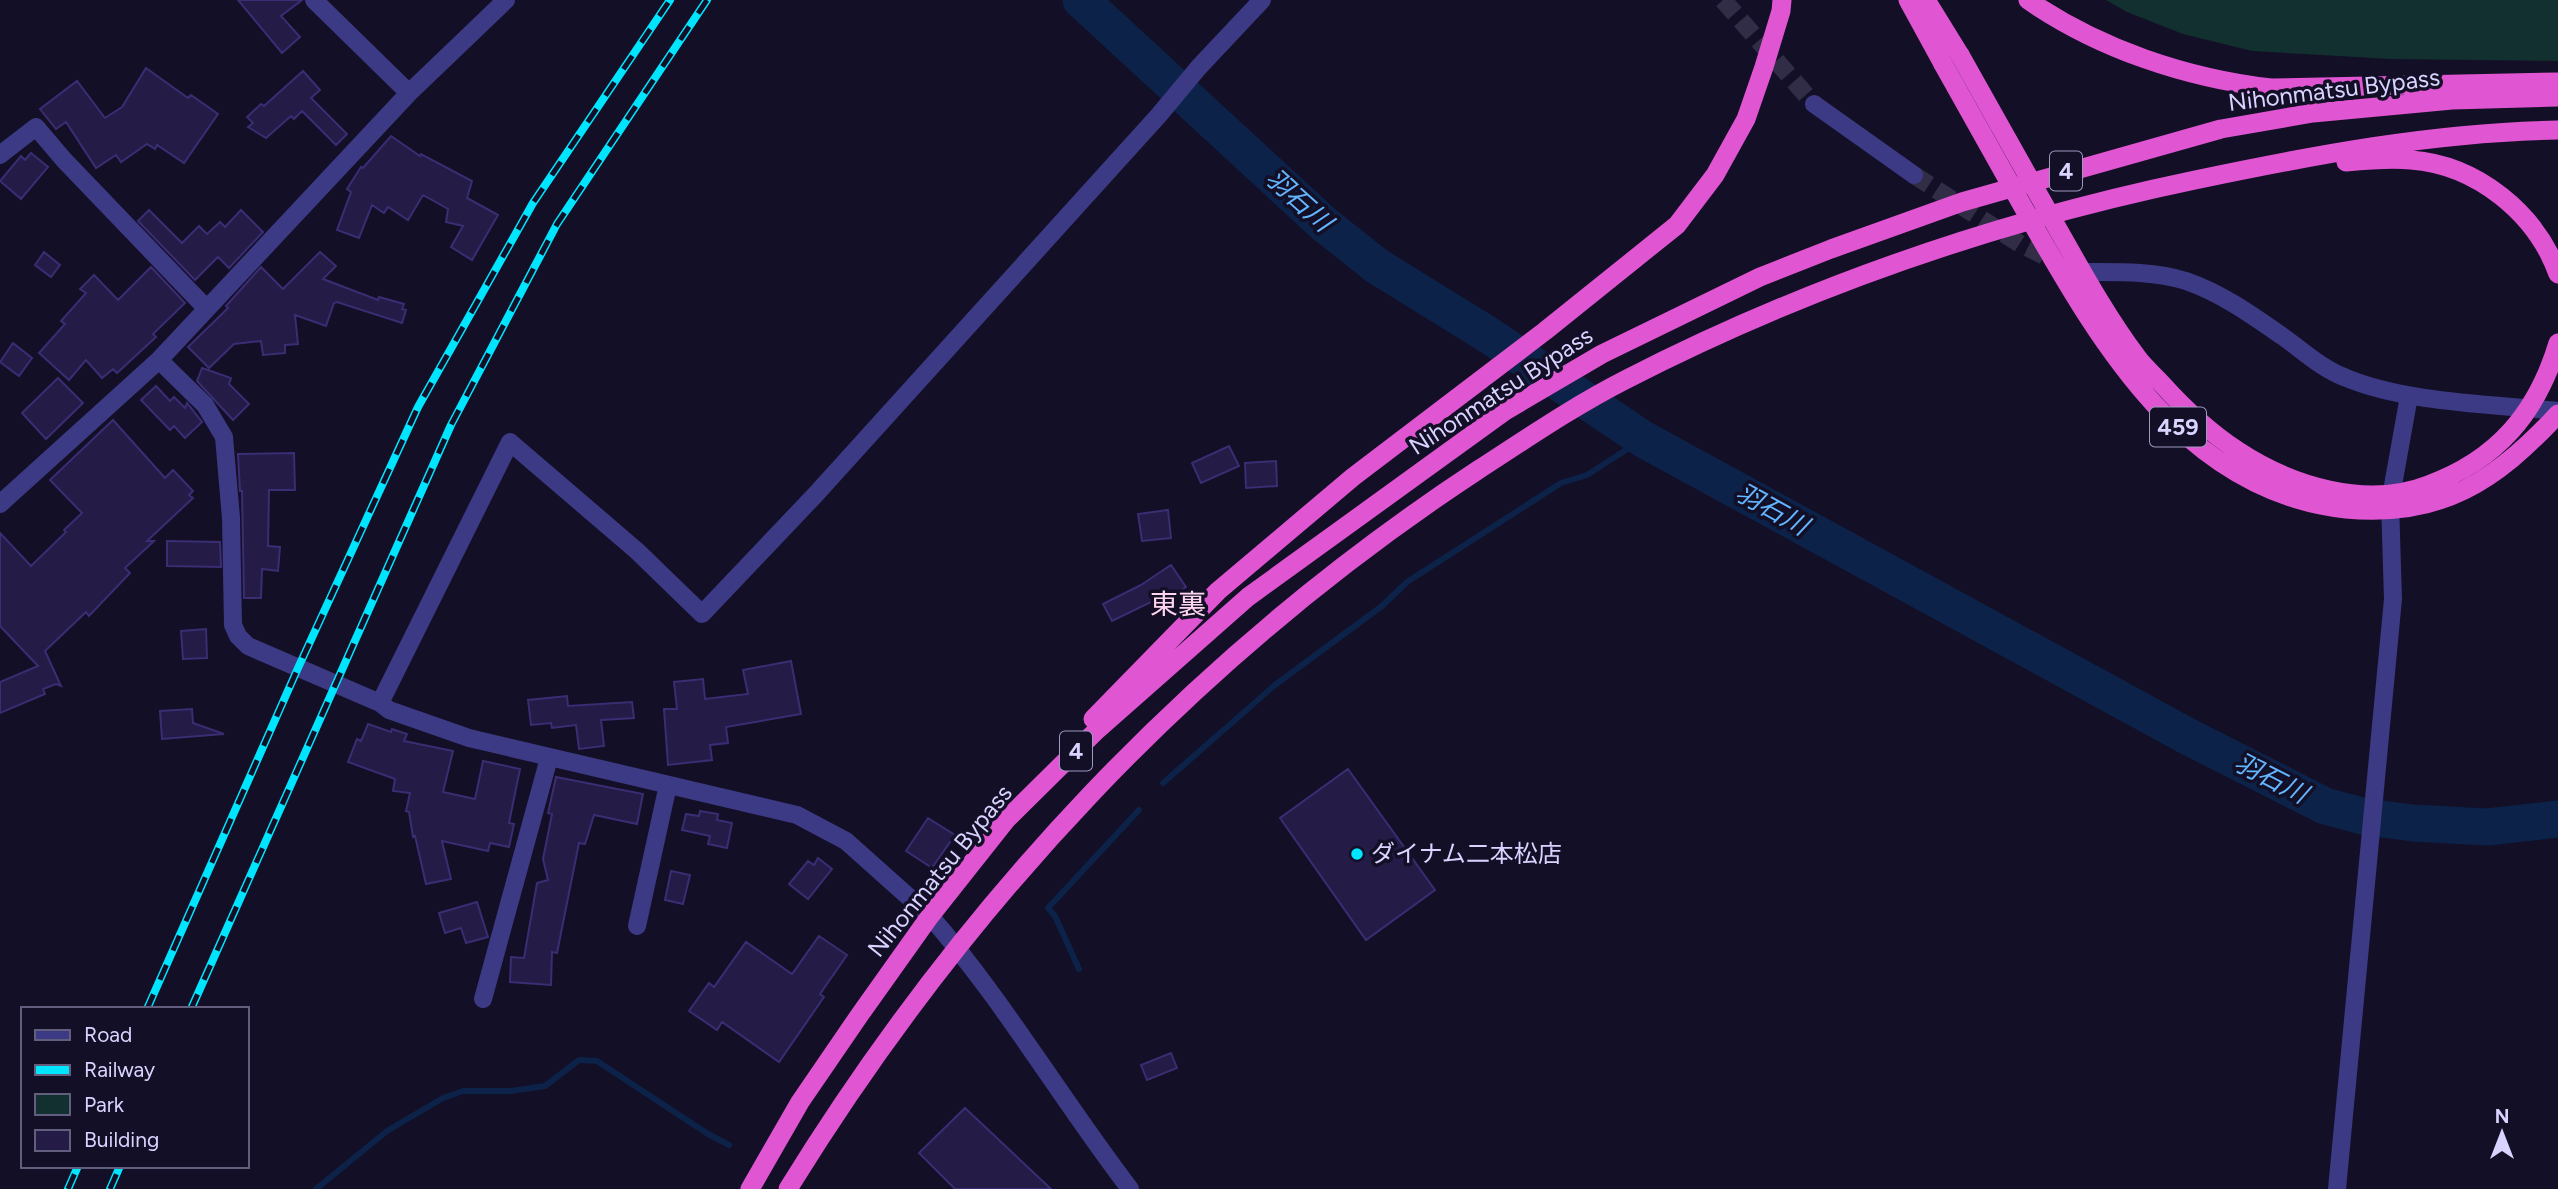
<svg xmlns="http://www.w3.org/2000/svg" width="2558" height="1189" viewBox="0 0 2558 1189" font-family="Figtree,'Noto Sans JP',sans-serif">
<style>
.green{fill:#12302f}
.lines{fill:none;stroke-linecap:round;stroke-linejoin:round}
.stream{stroke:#0c2248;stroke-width:6}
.river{stroke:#0c2248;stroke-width:37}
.building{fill:#241b47;stroke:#3b2d73;stroke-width:2}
.minor-tunnel{stroke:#312d47;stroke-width:18;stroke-dasharray:18 9;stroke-linecap:butt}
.minor{stroke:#3d3a85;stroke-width:18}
.tertiary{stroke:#3d3a85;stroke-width:18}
.trunk{stroke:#e055d1;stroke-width:19}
.rail-casing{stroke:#00e5ff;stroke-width:8}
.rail{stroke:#130f26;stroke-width:5;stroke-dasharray:16;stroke-linecap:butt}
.trunk-bridge{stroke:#e055d1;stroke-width:19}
.poi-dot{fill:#00e5ff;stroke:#130f26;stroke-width:2.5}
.labels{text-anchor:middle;stroke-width:7;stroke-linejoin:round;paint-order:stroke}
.shield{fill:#130f26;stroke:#9e99be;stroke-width:2}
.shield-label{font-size:23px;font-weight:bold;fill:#d9d4ff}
.street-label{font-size:24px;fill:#d9d4ff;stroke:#130f26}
.poi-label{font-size:24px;fill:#d9d4ff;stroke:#130f26;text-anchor:start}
.water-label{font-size:26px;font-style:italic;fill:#62b6ff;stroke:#130f26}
.quarter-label{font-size:28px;fill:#ffd6f0;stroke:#130f26}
</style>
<rect width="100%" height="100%" fill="#130f26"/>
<path class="green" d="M2106,0H2558V61L2391,59L2252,51L2183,34L2127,12Z"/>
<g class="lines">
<path class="stream" d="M1163,783L1275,685L1382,606L1407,582L1561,483L1587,475L1643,439
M1079,969L1055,916L1048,908L1139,810
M316,1189L387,1131L443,1098L463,1091H511L545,1086L579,1060L597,1061L708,1134L729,1145"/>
<path class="river" d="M1081,0L1324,224L1377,266L1490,336L1643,439L2187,736L2325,806L2366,817L2413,823L2487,827L2558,819"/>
</g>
<path class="building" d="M238,0H302L281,16L300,37L282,53Z
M146,68L188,98L191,95L218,114L184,163L157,145L155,149L147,144L121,162L116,155L96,168L66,122L56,129L40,109L77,81L105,118L122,107Z
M303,71L320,90L311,98L347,134L336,145L302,111L294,119L291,116L266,138L248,127L253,123L247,117L261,104L264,106Z
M391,136L420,156L421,154L472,181L467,198L498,215L472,260L451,247L463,226L446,222L448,209L423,195L408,220L388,207L384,213L372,205L359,238L337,230L351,192L347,189L361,167L363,168Z
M31,153L48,167L21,199L0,181L21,156L25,160Z
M149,210L182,243L199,226L207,234L220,222L225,227L241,210L263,232L229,268L218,257L195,280L138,221Z
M44,252L60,265L51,277L35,265Z
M320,252L336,266L323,279L378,300L379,297L404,304L402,309L406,310L402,323L337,302L334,303L326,326L295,315L298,344L285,345V353L263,355L261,341L234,344L209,368L188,347L228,308L226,306L261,267L283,289Z
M151,267L185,303L153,334L156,337L117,373L113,369L102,378L86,360L69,380L39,353L65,324L61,321L86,293L80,289L94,275L118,300Z
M13,343L32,358L19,376L0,362Z
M202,368L231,378L229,384L249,404L233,420L197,381Z
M58,378L83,403L46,439L22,413Z
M156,386L170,401L174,397L185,408L187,403L202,422L185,438L174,426L170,430L141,400Z
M113,420L165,478L173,470L193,491L189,495L193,498L147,541H154L125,568L130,573L89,616L86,612L45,651L61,686L56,684L43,689L45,694L0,713V682L38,666L0,626V533L31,566L66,532L64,530L82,513L50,480Z
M1229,446L1239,466L1201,483L1192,463Z
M294,453L295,490H269L268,546L280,547L278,571L262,569L261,598H244L242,491H240L238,454Z
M1276,461L1277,486L1246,488L1245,463Z
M1168,510L1171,538L1142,541L1138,514Z
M167,541L220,542L221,567L167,566Z
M1171,565L1186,587L1157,607L1153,601L1112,621L1103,604L1141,585Z
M206,629L207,658L183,659L181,631Z
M791,661L801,714L726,727L728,743L710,745L712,760L668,765L664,709H677L674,682L703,679L705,699L748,694L743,670Z
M567,696L568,706L632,702L634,718L601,720L604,746L579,749L576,725L552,728L551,723L531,725L528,700Z
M192,709L193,723L224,734L162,739L160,711Z
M368,724L391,732L392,729L407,734L404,741L453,751L443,792L475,799L483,761L520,769L509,823L514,824L509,847L490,843L488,851L442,841L451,879L426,884L415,836L413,837L409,812L406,811L410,793L393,791L395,779L348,762L357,739L361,741Z
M1348,769L1435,890L1366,940L1280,818Z
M556,777L643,794L637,824L594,815L585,844L579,843L557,953L552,952L551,985L510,982L511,957L524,958L537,883L548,880L543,859L552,814L548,813Z
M700,811L718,814L717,820L732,823L727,848L708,844L710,836L682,830L686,814L699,816Z
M928,818L955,835L932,868L906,851Z
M818,858L832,869L808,899L789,884L808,861L814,865Z
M671,871L690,875L683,904L665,900Z
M477,902L488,937L466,943L461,928L445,933L439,913Z
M819,936L847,955L820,994L824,997L779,1062L722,1022L717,1030L689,1011L709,983L714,987L746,942L792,974Z
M1171,1053L1177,1068L1147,1080L1141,1065Z
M965,1108L1051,1189H955L919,1153Z"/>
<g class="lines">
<path class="minor-tunnel" d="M1723,0L1814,104
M1914,175L2020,244L2059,263"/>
<path class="minor" d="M314,0L409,93
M1814,104L1914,175
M0,155L36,127L64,160L206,308
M2086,272C2118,272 2154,271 2186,281C2221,293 2252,315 2282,336C2302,350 2321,368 2344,377C2405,403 2491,404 2558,411
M159,360L205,405L224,437L231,518L233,625L238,636L248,646L380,703L389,710L469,738L797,815L846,841L930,916
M0,504L159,360L409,93L506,0
M380,703L510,442L637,551L702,614L816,494L1159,115L1199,67L1262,0
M637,926L668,785
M483,999L549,758
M2337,1189L2393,599L2390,502L2409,396"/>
<path class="tertiary" d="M930,916C1004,1001 1061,1099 1130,1189"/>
<path class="trunk" d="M1908,0L1943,64
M1926,0L1960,55
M2028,0C2099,49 2186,78 2271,88L2558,82
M2346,162C2367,160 2390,158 2411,160C2477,165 2536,213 2558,274
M1093,719L1218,591L1353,477L1545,331L1677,225L1715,175L1746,119L1764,67L1781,11L1782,0
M750,1189L800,1102L861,1013L930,916L1006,820L1095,732L1248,597L1505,411L1602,354L1760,277L1831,249L1962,202L2221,129L2313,113L2452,100L2558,97
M788,1189C965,902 1195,656 1478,470C1526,439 1574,406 1625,380C1804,288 1998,221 2195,180C2314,155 2435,132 2558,130"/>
<g class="rail-casing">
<path id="rail" d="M147,1009L298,668L418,407L533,203L670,0
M191,1009L451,425L557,224L707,0
M68,1189L78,1166
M110,1189L120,1166"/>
</g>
<use href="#rail" class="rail"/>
<path class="trunk-bridge" d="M1960,55C1990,109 2021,163 2051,217C2078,264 2104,313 2137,357C2144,367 2154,375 2162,384C2208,435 2261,475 2329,490C2361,497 2397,497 2428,485C2497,460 2537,413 2558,343
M1943,64C1972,116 2002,169 2031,221C2102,346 2187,492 2346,509C2441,518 2496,481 2558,414"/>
</g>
<circle class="poi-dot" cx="1357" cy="854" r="7"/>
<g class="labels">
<g class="shield">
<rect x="2050" y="151.5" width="32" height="39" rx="5"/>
<rect x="2150" y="407.5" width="56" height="39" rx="5"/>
<rect x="1060" y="731.5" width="32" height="39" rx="5"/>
</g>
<g class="shield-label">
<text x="2066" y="179">4</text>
<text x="2178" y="435">459</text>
<text x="1076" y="759">4</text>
</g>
<g class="street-label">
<text transform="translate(2334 90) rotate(-7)" y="8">Nihonmatsu Bypass</text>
<text transform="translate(1501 391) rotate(-33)" y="8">Nihonmatsu Bypass</text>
<text transform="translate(940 871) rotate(-51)" y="8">Nihonmatsu Bypass</text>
</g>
<g class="poi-label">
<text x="1371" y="862">ダイナム二本松店</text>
</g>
<g class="water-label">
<text transform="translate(1299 200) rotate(42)" y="9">羽石川</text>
<text transform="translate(1772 509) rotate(29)" y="9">羽石川</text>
<text transform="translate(2271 778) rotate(27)" y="9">羽石川</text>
</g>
<g class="quarter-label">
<text x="1178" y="614">東裏</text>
</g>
</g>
<rect x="21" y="1007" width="228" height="161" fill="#130f26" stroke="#625e7d" stroke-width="2"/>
<rect x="35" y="1030" width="35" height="10" fill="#3d3a85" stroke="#625e7d" stroke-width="2"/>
<text x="84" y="1042" font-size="21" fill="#d9d4ff">Road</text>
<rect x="35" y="1065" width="35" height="10" fill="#00e5ff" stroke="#625e7d" stroke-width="2"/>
<text x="84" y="1077" font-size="21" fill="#d9d4ff">Railway</text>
<rect x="35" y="1094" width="35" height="21" fill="#12302f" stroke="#625e7d" stroke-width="2"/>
<text x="84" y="1112" font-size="21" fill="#d9d4ff">Park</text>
<rect x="35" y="1130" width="35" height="21" fill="#241b47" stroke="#625e7d" stroke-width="2"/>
<text x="84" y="1147" font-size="21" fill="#d9d4ff">Building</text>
<g transform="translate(2502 1133)" stroke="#130f26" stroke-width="5" paint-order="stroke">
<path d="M0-5L12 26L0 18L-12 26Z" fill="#d9d4ff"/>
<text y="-10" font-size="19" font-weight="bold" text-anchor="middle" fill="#d9d4ff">N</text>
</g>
</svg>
